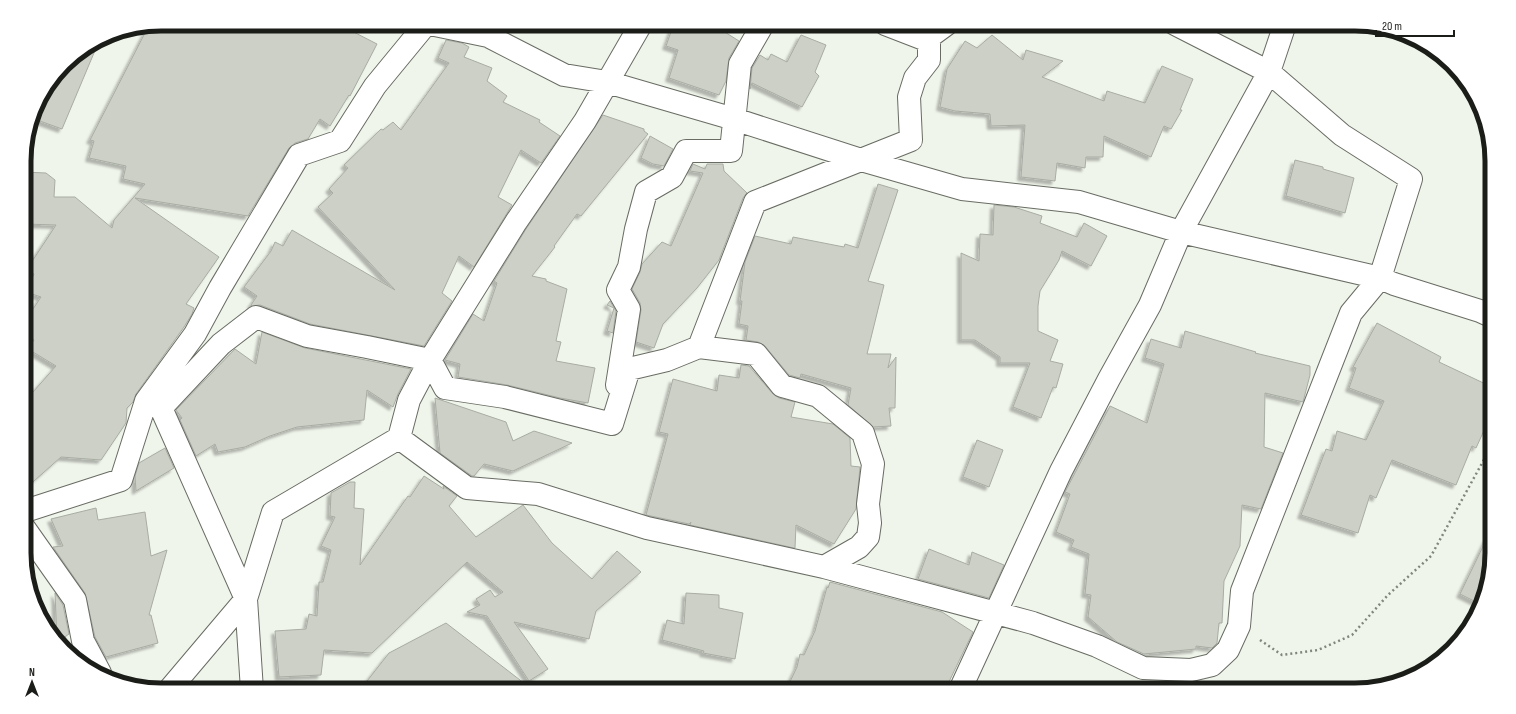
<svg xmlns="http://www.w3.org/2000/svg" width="1516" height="714" viewBox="0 0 1516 714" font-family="'Sofia Sans Condensed',sans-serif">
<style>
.building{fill:#ccd0c6;stroke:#a8aca3;filter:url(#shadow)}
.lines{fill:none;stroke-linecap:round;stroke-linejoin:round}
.minor-casing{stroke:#686c63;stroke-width:24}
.path{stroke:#81857e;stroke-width:2.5;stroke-dasharray:2 3;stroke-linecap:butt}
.minor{stroke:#fff;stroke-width:22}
.rim{fill:none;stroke:#1b1d19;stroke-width:5}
</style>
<defs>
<filter id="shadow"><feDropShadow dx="-3.5" dy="3.5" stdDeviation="1" flood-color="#0004"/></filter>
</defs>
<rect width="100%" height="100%" fill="#f0f5eb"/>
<path class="building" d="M161,24H338L377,44L350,96L349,95L330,126L320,119L308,139L295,143L289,148L248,216L135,198L219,257L186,304L194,308L192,314L184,327L136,394L133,402L127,408L126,423L101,460L61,457L25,489V401L56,366L28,349L34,340L25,334V321L41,297L26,292L34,274L27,269L56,225L24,224V172L46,173L55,180L54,197H75L112,228L114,220L145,184L123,179L126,166L89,158L94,141L90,140L148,27Z
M693,24H712L739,41L729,58L726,81L719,95L669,78L678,50L666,46L673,26L689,32Z
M801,35L826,45L815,72L819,76L802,107L752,83L750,89L752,68L760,55L768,60L771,54L787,62Z
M992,35L1023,60L1026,50L1063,61L1042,77L1104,101L1107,91L1145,103L1162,66L1193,79L1180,110H1182L1171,129L1164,126L1151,157L1104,136L1103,157H1086L1085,168L1057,163L1055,181L1021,177L1025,125L991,126L990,114L955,111L940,107L947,69L965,41L977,48Z
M446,40L462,43L469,47L464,57L492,68L487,81L507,96L503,102L540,120L539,122L560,136L541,163L521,150L498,197L512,205L474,267L459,256L442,293L452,301L424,346L310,324L260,305L252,306L251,305L257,296L244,287L271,251L275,242L283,246L292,230L395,290L318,207L333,193L329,189L348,168L344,165L381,129L383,130L393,122L401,130L449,63L438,58Z
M99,41L62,129L37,120L47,90L71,58Z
M603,115L644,129V131L648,134L581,216L577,214L554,246L555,247L532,276L546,279V281L567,289L556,341L561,342L556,361L595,368L588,403L560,398L507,385L458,377L460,364L445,360L473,314L484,321L497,283L494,281L526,229Z
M650,136L673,149L664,166L653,164L641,158Z
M1295,160L1323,167V169L1354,178L1345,213L1286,196Z
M693,164L705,169L707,164H723L724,171L747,193L743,198L719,260L697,288L663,324L654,348L636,342L641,310L640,303L632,289L640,272L642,264L662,242L671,246L703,173L690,171Z
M878,184L898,190L868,281L884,285L867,354H891L888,368L896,357L895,408H889L891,426L873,427L848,405L851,388L801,374L800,378L789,375L765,346L758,342L746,340L748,326L739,324L742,301H740L745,262L755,236L791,244L793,237L844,247L845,244L858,248Z
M994,205L1014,207L1042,216L1040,223L1077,237L1084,223L1107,236L1091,266L1062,251L1059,260L1040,291L1038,306V331L1058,340L1050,361L1063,364L1056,388L1053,387L1041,418L1013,407L1030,363H1000V357L975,340H961V253L979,261L980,234L993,235Z
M610,301L616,311L613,333L607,331L614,308L607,305Z
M1377,323L1441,357L1439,362L1492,387V413L1476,448L1472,446L1456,485L1392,460L1376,498L1370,495L1358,533L1301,515L1326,449L1332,451L1337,431L1366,440L1384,401L1349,388L1356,368L1353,367Z
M1185,331L1256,352L1255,353L1310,366V375L1303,402L1265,393L1264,447L1283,453L1261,509L1242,505L1240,546L1224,581L1222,623H1219L1217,643L1212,648L1196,646V649L1144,654L1117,642L1088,617L1091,595L1085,594L1089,554L1071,547L1074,540L1056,532L1070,494L1065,492L1110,406L1147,423L1164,364L1145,358L1151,339L1181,348Z
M262,332L305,348L411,369L398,394L393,407L367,390L364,420L297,427L270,436L245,447L218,452L215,444L196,456L180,420L182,418L176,410L235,349L256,364Z
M741,365L749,366L773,394L779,398L795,402L791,417L833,424L850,438L851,466L860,467L856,509L834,544L796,525L795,548H794L690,525L691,522L689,524L646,515L668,434L659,432L673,379L717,391L719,375L739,378Z
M435,398L506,422L513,441L534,431L572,443L513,471L484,464L474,476H472L440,453Z
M977,440L1003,450L989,487L963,477Z
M165,448L174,468L136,491L135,476L139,463Z
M424,476L444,489L443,486L457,496L449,506L476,537L523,505L552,543L592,579L617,551L641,572L596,611L589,639L514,622L548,669L529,681L487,616L467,612L480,605L476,599L490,590L495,597L503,592L467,562L372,653L324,650L321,675L279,677L275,631L306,629L309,614L317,616L319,582H323L331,550L321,546L335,517L330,516L331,493L350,482H355L354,508L364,509L360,565L408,496L410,497Z
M96,508L98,520L145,512L151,556L167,550L149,615H151L158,643L106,657L95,637L85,593L53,547L63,546L51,519Z
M1487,538L1492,540V553L1482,605L1460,594Z
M929,549L969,565L972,552L1004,565L989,598L918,579Z
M830,582L942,612L973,632L945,690H786L797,667L800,654L804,655L815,631L827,587L828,588Z
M55,593L63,605L69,634L59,641L57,640Z
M686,593L719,595V608L743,613L735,659L703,653L704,651L662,640L667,620L684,624Z
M446,623L533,690H360L389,653Z"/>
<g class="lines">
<g class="minor-casing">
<path id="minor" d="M430,24L488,36L564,75L607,82L734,119L861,160L962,189L1079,202L1181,232L1380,278L1394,284L1480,311L1491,316
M885,24L929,41
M699,347L755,202L911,140L909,97L915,78L929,60V41L932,35L947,24
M617,385L629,309L618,290L629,267L636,229L646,192L672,177L686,151H731L740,64L763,24
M146,401L195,334L220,288L299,155L340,141L375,86L426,24
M161,408L246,599L252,690
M25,511L121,480L146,401L161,408L221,344L256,317L307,336L367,347L430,360L445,388L505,397L612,424L629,369L667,360L699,347L756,354L782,386L818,396L863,433L873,464L868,504L870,523L868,537L859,547L824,567L647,528L538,494L467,488L399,438
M25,529L75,600L83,641L100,673
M824,567L1033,623L1097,646L1143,668L1191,670L1212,665L1228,650L1239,626L1242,591L1351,313L1380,278L1411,179L1342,135L1269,72L1175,24
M169,690L246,599L273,512L399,438L409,400L430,360L516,222L585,121L641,24
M960,690L1061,471L1109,379L1150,305L1181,232L1269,72L1285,24"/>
</g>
<path class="path" d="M1260,640L1282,655L1318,650L1352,635L1388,595L1431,556L1492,445"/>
<use href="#minor" class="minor"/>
</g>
<path d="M0 0H1516V714H0ZM161 31H1355A130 130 0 0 1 1485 161V553A130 130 0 0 1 1355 683H161A130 130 0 0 1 31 553V161A130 130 0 0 1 161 31Z" fill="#fff" fill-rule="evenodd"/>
<path class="rim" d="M161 31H1355A130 130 0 0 1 1485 161V553A130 130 0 0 1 1355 683H161A130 130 0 0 1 31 553V161A130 130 0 0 1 161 31Z"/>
<g transform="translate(32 682)" stroke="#ffffff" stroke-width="3" paint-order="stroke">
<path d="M0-3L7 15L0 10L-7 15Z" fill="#1b1d19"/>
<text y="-6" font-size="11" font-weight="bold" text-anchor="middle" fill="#1b1d19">N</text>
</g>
<path d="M1376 30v6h78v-6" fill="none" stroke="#1b1d19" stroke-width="2"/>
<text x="1382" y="30" font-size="12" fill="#1b1d19" stroke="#ffffff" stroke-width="3" paint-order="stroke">20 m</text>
</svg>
